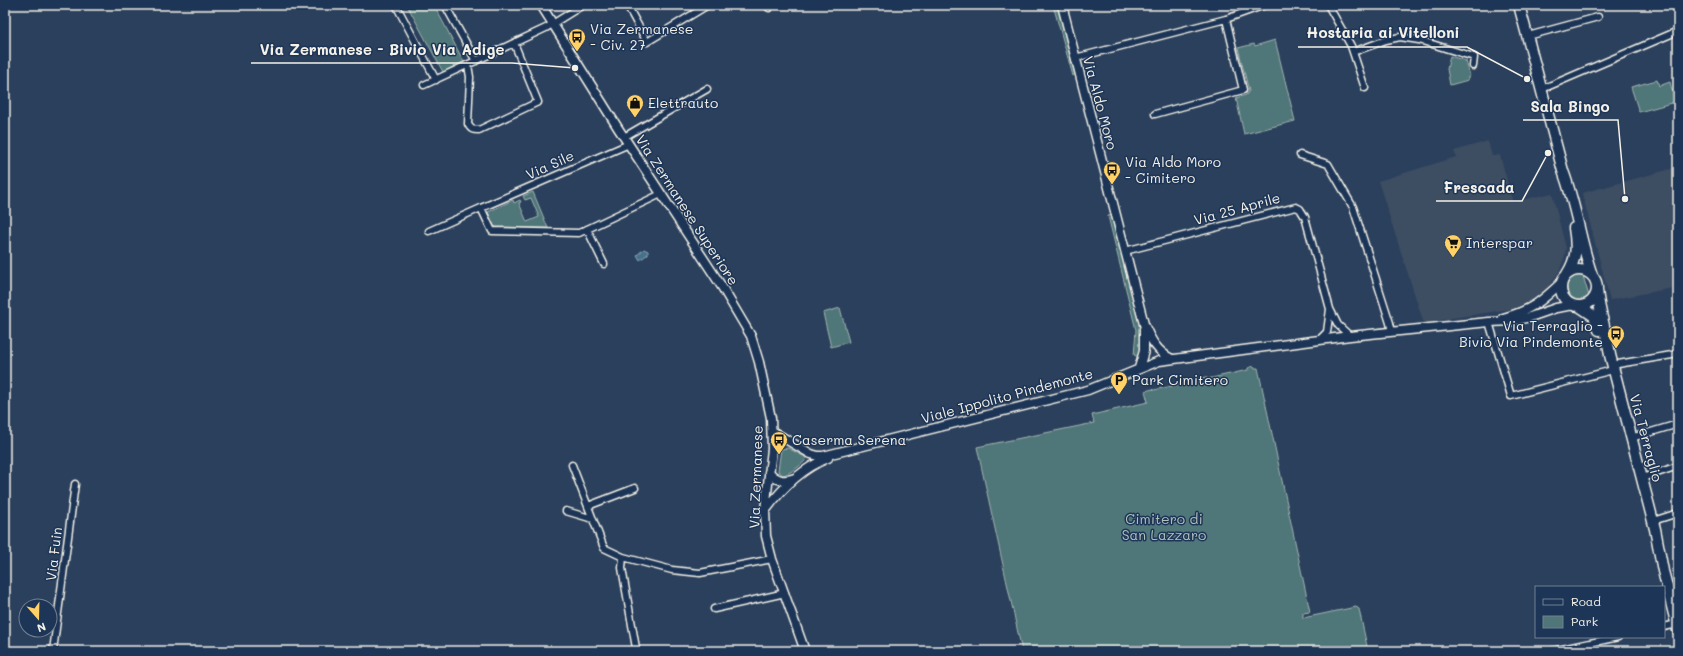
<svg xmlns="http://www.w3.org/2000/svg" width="1683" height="656" viewBox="0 0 1683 656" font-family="Mali,sans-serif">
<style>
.built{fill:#3c4d62}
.green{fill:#507679;stroke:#a2b4b0}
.water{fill:#45718c;stroke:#8ba4b1}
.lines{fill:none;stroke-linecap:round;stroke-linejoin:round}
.minor-casing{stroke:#f4f1e8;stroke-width:9}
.tertiary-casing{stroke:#f4f1e8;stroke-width:11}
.primary-casing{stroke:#f4f1e8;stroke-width:13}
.minor{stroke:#1d3557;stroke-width:6}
.tertiary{stroke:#1d3557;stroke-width:8}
.primary{stroke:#1d3557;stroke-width:10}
.labels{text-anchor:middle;stroke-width:3;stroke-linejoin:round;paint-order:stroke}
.poi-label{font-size:14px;fill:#f4f1e8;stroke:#1d3557;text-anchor:start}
.street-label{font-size:14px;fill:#f4f1e8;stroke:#1d3557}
.park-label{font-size:14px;fill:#b2c0bc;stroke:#1d3557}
.leader{fill:none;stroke:#f4f1e8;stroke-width:1.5}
.callout-dot{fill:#f4f1e8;stroke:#1d3557;stroke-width:1.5}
.callout-label{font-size:15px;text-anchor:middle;font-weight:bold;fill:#f4f1e8;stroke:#1d3557;stroke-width:3;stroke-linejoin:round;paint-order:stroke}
</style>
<rect width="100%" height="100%" fill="#2b405c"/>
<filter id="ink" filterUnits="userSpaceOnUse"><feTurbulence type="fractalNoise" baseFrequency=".025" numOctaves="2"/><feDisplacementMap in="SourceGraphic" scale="8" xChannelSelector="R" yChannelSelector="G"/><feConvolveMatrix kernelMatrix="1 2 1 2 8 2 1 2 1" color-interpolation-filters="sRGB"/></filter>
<g filter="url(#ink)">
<path class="built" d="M1678,39V62L1671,42Z
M1488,141L1492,156L1500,155L1513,202L1552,193L1566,248L1565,256L1559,272L1547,290L1536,300L1516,310H1504L1453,318L1424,324L1378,181L1456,157L1454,151Z
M1678,167V287L1610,300L1582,193Z"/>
<path class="green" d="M407,5H434L464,62L443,72Z
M1053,5H1057L1075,74L1073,76Z
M1275,40L1295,121L1244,134L1236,98L1246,95L1249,91L1238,48L1254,44L1255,46Z
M1450,56L1466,61L1470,76L1468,77V80L1450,85L1447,69Z
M1657,80L1659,86L1670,82L1675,102L1639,112L1631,87Z
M533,192L548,228L497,227L494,226L488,212L513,200L514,203L520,200L521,202L519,203L527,222L539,217L531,198L525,200L523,196Z
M1112,215L1141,327V358L1134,355L1136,330L1108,216Z
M1578,275L1583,276L1589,296C1571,310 1556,281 1578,275Z
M840,308L849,342L831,347L823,313Z
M1254,366L1255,368H1258L1310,612L1303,613V618L1356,607L1359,609L1368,651H1022L977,447L1094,423L1092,415L1148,402L1145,391L1153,389L1154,390L1195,381V379L1206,377L1207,379L1248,370V368Z
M788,448L805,457L806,459C804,464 789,474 783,475L778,471L781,449Z"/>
<path class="water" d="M644,249L648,251V254L640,260L637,255Z"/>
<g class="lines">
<g class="minor-casing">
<path id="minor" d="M396,5L436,80
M445,5L476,61
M627,5L647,42L708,5
M768,5L769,8
M1328,5L1351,46L1365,88
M1528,36L1598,17
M1353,52L1386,40L1400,37L1419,40L1474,57L1473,66
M1075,58L1226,19L1265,5
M468,65L470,77L468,124C471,130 473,130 479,130L538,102L514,43
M424,85L546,28L583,5
M1542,89L1678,31
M1155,114L1243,90L1226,19
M624,137L707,89
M629,144L481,208L492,231L579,233L661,194
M1300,155L1328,164L1353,207L1390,323L1392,332
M587,229L604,264
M429,231L481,208
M1125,251L1296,207L1300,209L1305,217L1330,309L1338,325L1350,336
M1489,322L1511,396L1613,370
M1319,340L1327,332L1330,309
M1612,365L1678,354
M1631,438L1678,424
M572,465L604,548L623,557L672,570L700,573L772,559
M1642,478L1678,466
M588,506L635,488
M566,511L593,519
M1653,521L1678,513
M623,557L622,568L636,648L634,651
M714,609L785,593
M1664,627L1677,624
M53,651L75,484
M1553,651L1618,637"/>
</g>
<g class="tertiary-casing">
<path id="tertiary" d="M541,5L618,128L722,287L751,336L759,362L771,418L772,449L765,510L766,536L772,559L805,651
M1062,5L1144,324C1150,339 1157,352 1172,359
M1503,318C1532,310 1542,301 1563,281
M1139,368L1144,351V329
M772,431L811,454L818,456H823L1088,390L1159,361L1350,336L1489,322L1513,321L1530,317L1556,308L1574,305
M769,472C777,481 784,482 795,478
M766,510C782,488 803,468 828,458"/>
</g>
<g class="primary-casing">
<path id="primary" d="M1519,5L1563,171C1576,205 1580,241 1592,275
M1561 288a18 18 0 1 1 36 0a18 18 0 1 1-36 0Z
M1567,274C1577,259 1577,246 1574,228
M1597,290C1599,312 1607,333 1610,355L1655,529L1663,571L1678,630
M1579,306L1594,316L1599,330"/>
</g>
<use href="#minor" class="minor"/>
<use href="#tertiary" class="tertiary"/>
<use href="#primary" class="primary"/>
</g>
</g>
<defs>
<g id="bus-pin" transform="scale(0.9)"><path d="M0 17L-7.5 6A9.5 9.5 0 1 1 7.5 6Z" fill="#ffd166" stroke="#1d3557"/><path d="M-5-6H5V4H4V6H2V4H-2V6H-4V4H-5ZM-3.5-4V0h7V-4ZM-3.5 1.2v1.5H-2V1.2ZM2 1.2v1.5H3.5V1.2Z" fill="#111"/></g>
<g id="shop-pin" transform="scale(0.9)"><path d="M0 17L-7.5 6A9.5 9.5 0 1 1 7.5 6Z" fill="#ffd166" stroke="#1d3557"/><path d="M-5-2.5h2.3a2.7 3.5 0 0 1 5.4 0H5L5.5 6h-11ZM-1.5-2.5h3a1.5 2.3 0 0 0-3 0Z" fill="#111"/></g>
<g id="supermarket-pin" transform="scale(0.9)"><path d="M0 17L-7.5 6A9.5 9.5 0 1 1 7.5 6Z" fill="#ffd166" stroke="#1d3557"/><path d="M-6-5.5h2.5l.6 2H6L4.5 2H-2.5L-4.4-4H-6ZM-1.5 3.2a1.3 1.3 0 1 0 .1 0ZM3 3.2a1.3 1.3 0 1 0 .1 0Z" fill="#111"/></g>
<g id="parking-pin" transform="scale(0.9)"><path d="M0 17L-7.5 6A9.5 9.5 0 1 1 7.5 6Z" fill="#ffd166" stroke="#1d3557"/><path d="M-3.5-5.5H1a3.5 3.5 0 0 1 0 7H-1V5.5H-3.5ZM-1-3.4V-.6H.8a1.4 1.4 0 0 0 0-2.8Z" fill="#111"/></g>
</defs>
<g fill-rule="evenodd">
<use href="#bus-pin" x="577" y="37"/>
<use href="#shop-pin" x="635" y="103"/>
<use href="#bus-pin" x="1112" y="170"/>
<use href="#supermarket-pin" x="1453" y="243"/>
<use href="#bus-pin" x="1616" y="334"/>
<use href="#parking-pin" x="1119" y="380"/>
<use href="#bus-pin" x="779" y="440"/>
</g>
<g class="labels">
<g class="poi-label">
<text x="590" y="34">Via Zermanese<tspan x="590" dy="16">- Civ. 27</tspan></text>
<text x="648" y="108">Elettrauto</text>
<text x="1125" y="167">Via Aldo Moro<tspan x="1125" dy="16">- Cimitero</tspan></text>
<text x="1466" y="248">Interspar</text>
<text x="1603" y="331" text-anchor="end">Via Terraglio -<tspan x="1603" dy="16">Bivio Via Pindemonte</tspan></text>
<text x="1132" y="385">Park Cimitero</text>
<text x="792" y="445">Caserma Serena</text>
</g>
<g class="street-label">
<text transform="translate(1100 103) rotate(75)" y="5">Via Aldo Moro</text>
<text transform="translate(550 165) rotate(-24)" y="5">Via Sile</text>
<text transform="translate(1237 209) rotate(-15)" y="5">Via 25 Aprile</text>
<text transform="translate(687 210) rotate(57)" y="5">Via Zermanese Superiore</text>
<text transform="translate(1007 396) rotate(-15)" y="5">Viale Ippolito Pindemonte</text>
<text transform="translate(1646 438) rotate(75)" y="5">Via Terraglio</text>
<text transform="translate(756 477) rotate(-88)" y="5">Via Zermanese</text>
<text transform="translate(54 554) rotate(-83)" y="5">Via Fuin</text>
</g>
<g class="park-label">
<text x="1164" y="524">Cimitero di<tspan x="1164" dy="16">San Lazzaro</tspan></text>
</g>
</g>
<path class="leader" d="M1527 79L1467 47H1298M575 68L512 63H251M1625 199L1618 120H1523M1548 153L1522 201H1436"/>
<g class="callout-dot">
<circle cx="1527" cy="79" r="4"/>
<circle cx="575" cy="68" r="4"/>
<circle cx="1625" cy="199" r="4"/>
<circle cx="1548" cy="153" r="4"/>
</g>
<g class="callout-label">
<text x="1383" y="38">Hostaria ai Vitelloni</text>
<text x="382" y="55">Via Zermanese - Bivio Via Adige</text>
<text x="1570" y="112">Sala Bingo</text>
<text x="1479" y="193">Frescada</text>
</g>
<rect width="1683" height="656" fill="none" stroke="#1d3557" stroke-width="20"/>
<rect x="10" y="10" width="1663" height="636" fill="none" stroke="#f4f1e8" stroke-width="1.5" filter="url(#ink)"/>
<rect x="1535" y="586" width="130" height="52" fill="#1d3557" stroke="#738091"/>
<rect x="1543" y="599" width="20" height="6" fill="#1d3557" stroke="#738091"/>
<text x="1571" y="606" font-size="12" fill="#f4f1e8">Road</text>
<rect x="1543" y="616" width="20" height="12" fill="#507679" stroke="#738091"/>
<text x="1571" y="626" font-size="12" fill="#f4f1e8">Park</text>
<g transform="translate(38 618) rotate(160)"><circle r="19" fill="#1d3557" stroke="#738091"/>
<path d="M0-3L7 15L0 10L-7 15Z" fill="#ffd166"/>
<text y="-6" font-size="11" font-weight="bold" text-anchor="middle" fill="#f4f1e8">N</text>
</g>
</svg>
